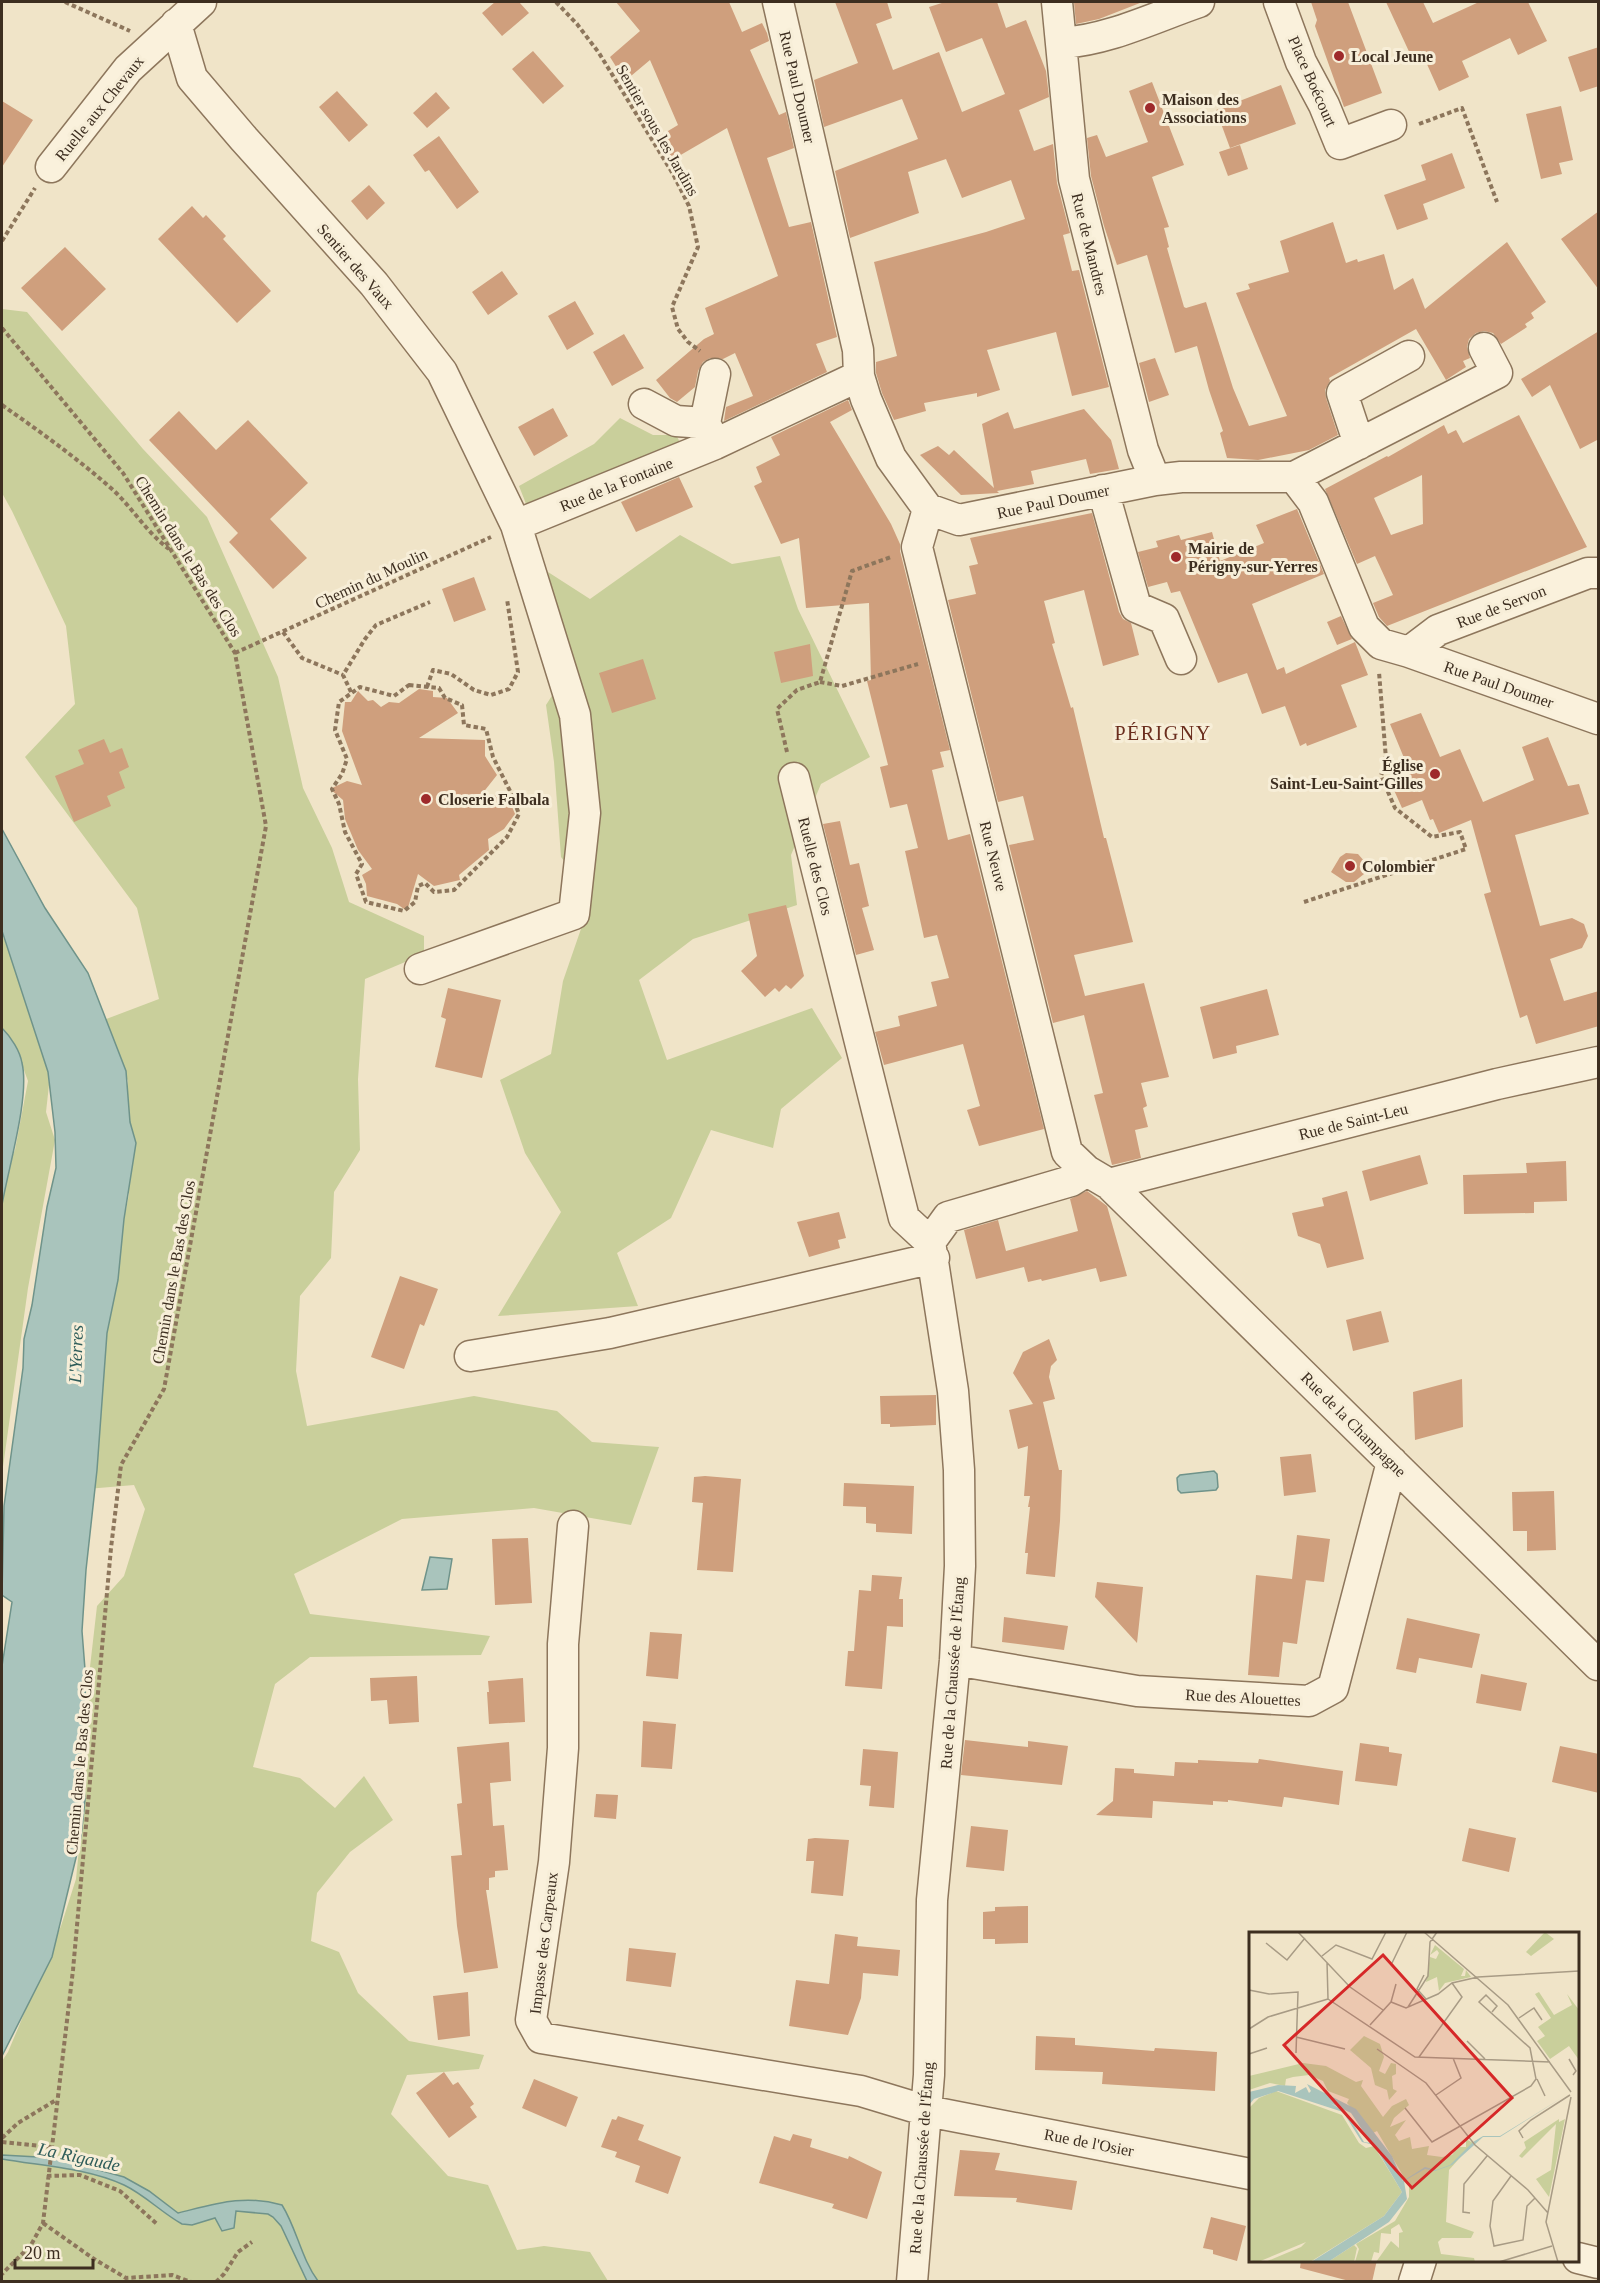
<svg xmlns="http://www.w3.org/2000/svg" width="1600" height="2283" viewBox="0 0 1600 2283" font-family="Georgia,serif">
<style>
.green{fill:#c9cf9b}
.water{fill:#a9c4bc;stroke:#6f938a;stroke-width:1.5}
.building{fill:#cf9f7d;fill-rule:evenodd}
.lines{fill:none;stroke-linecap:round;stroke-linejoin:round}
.minor-casing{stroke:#8d765c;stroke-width:33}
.path{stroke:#8d765c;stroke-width:4;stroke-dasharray:4.5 3;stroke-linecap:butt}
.minor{stroke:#faf1dc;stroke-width:30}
.poi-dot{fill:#9e2a2b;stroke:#f7eed8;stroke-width:2}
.labels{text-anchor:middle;stroke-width:6;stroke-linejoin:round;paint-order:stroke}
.poi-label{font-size:16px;font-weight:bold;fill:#3d2e20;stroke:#f7eed8;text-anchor:start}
.street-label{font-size:16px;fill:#3d2e20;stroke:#f7eed8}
.water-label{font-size:18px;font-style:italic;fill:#2f5d5a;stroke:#f7eed8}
.quarter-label{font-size:20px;letter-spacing:1.5px;fill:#6b2e1e;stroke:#f7eed8}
.inset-road{fill:none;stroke:#a89b85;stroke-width:1.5}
.view{fill:#d62828;fill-opacity:0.15;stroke:#d62828;stroke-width:3}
.inset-edge{fill:none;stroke:#3d2e20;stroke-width:3}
</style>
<rect width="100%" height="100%" fill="#f0e4c8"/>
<path class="green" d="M2,309L27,312L143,449L207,517L278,677L303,788L332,848L349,902L424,936V954L365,979L358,1079L360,1150L334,1192L331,1258L300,1296L296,1371L307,1426L474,1396L557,1411L592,1442L659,1447L631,1525L534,1508L402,1519L294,1574L310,1614L490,1636L481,1655L310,1657L275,1684L253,1767L300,1778L335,1808L364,1776L393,1820L350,1852L317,1893L311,1941L339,1952L358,1993L409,2041L484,2055L479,2069L407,2075L391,2114L448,2176L488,2185L517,2250L544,2246L590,2252L608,2281L2,2282V2061L8,2052L61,1926L76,1879L85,1789L90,1667L97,1606L124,1576L145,1509L134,1485L87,1489L105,1239L126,1210L129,1194L120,1167L128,1081L101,1021L159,999L137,908L25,757L75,704L66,626L12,511L2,493Z
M620,418L653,435H676L681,444L528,509L519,486L594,444Z
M680,535L732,564L780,556L798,609L870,757L821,784L791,855L797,905L693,939L639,980L667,1060L812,1008L842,1058L781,1109L773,1148L711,1130L671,1218L617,1253L638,1306L498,1316L561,1212L525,1153L500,1080L551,1054L563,981L592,897L561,857L554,762L546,705L571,666L548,572L590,599Z
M2,934L11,957L50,1076L46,1112L55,1140L28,1288L2,1474V1176L15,1150L28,1081L14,1043L2,1027Z"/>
<path class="water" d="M2,829L45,908L88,973L126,1071L130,1122L136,1143L124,1219L118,1280L107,1333L97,1470L86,1570L82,1631L86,1682L81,1754L85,1800L81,1837L52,1957L2,2056V1666L12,1602L2,1595L4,1506L23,1368L24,1339L32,1305L47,1207L56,1168L55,1132L48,1072L2,931Z
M2,1028C11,1037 20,1051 22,1063C30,1097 8,1169 2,1205Z
M1214,1471L1217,1474L1218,1487L1216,1490L1181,1493L1178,1490L1177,1478L1180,1475Z
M430,1557L452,1559L447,1589L422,1590Z
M2,2155L56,2158L124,2177L149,2191L178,2213C215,2204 244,2194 282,2205C297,2229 301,2258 318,2281H307L281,2226L273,2217L268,2214L236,2211L234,2228L222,2231L215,2218L192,2225L182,2224C162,2213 145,2195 124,2185C87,2168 42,2166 2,2159Z"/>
<path class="building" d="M495,2H519L529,13L502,36L482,13Z
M616,2H729L742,32L762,23L767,33L769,41L750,50L779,115L786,112L794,148L767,158L789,227L811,222L837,337L816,344L827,372L724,421L726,407L753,396L735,353L723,359L710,358L703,362L698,371L695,387L677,402L670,398L656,380L704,339L714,334L705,308L778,276L727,128L672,160L658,137L678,125L650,60L625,81L610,57L640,31Z
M835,2H887L892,18L876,24L893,70L939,52L962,112L1005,94L982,38L946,52L929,7L945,2H997L1006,28L1026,20L1046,71L1049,97L1019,110L1034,151L1053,144L1057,183L1070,233L1063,235L1072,271L1079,270L1109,387L1072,396L1056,332L987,350L1000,390L977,397V393L924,403L926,411L894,420L882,393L876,373V362L897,356L874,262L986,232L1025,219L1011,180L962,198L946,159L908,172L919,213L850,238L835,171L918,139L902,99L824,127L814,80L858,63Z
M1074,2H1140V3L1099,19L1076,24Z
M1311,2H1348L1382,93L1344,107L1315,26L1317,20Z
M1386,2H1423L1433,23L1479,2H1528L1547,41L1518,55L1510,38L1462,61L1469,77L1439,91L1422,53L1412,58Z
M1599,47V86L1580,92L1568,57Z
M533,51L564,86L543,104L512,69Z
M1152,82L1184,165L1152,177L1169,227L1164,228L1169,247L1167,248L1184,307L1186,308L1206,302L1233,388L1249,426L1287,416L1236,293L1250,289L1248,284L1289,272L1280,241L1333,222L1346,263L1357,259L1358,262L1384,254L1394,290L1413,278L1425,309L1507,242L1546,302L1531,313L1534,318L1525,324L1527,327L1501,344L1493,333L1484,331L1476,333L1469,339L1467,347L1470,358L1463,361L1466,367L1446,380L1416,329L1329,378L1330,381L1325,390L1326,398L1338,435L1309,450L1258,460L1227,458L1220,433L1223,431L1209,390L1197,346L1175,353L1147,255L1117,265L1104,226L1091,176L1087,138L1097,135L1106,157L1148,142L1129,91Z
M1281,85L1296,124L1230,148L1216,110Z
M337,91L368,125L349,142L319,107Z
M436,92L450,108L427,128L413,113Z
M2,101L33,120L2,167Z
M1561,106L1573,160L1559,163L1562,174L1541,179L1526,114Z
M439,136L479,192L457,209L429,170L425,172L413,155Z
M1240,145L1248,169L1228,176L1219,152Z
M1452,153L1465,188L1423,204L1428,219L1397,230L1384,195L1426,180L1421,165Z
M369,185L385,203L367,220L351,201Z
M192,206L203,218L206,215L226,236L223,239L271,291L237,323L158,239Z
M1599,211V290L1561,239Z
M65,247L106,289L62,331L21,288Z
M502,271L518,294L488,315L472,292Z
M575,301L594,334L567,350L548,316Z
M1599,331V439L1580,449L1550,385L1532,397L1521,379Z
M624,334L644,368L612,386L593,352Z
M1155,358L1169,395L1149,402L1139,363Z
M848,400L852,410L830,422L891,524L900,544V551L950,750L940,752L944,767L932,770L948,840L970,834L1044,1129L979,1146L967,1110L980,1106L963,1044L884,1065L875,1032L900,1026L898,1016L937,1006L931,982L949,978L937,935L924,938L905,851L918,848L907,804L890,808L880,767L888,765L867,681L871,680L869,603L806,608L799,538L781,544L754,486L762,482L756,467L780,455L771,437Z
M553,408L568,436L534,456L518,427Z
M1084,409L1111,440L1119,469L1090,474L1086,459L1031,471L1034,484L997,491L999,493L961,495L920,455L938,446L949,455L954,450L994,488L982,424L1008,412L1014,429Z
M179,411L216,450L248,420L308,483L270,519L307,558L273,589L229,542L238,533L149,440Z
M1519,415L1587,547L1387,626L1379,617L1373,603L1393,595L1375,556L1357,564L1325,489L1387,456L1388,457L1444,425L1448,434L1456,430L1463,443ZM1422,475L1423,524L1391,535L1374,498Z
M679,477L693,507L636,532L621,502Z
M1297,509L1324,574L1252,604L1277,670L1284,667L1286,674L1355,642L1368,675L1341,685L1357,727L1307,746L1306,743L1300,746L1285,706L1262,714L1247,673L1218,683L1180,591L1171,593L1167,582L1148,587L1138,552L1158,547L1156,541L1179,535L1181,540L1212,532L1220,561L1264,543L1256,525Z
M1092,513L1119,612L1123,619L1131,623L1139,655L1103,666L1084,590L1044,601L1055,643L1052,644L1071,708L1073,707L1104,838H1106L1133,942L1074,955L1085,996L1144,983L1169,1077L1141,1083L1147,1106L1143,1108L1148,1127L1135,1130L1141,1158L1112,1165L1094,1095L1103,1093L1084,1015L1053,1023L1009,845L1034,840L1023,796L998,802L948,600L976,594L969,566L978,564L970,538Z
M474,577L486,610L454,622L442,589Z
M1341,616L1352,639L1337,645L1327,622Z
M810,644L813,676L781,683L774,652Z
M643,659L656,699L612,713L599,673Z
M419,689L433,691V697L447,698L458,713L419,738L485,740V756L497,775L482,794L508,797L515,814L504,829L488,839L489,850L459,875L460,880L434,886L418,874L407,911L397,904L367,896L366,884L362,875L372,869L358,850L345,819L343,800L330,789L347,781L362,785L342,731L345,702H351L358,691L368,701L373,700L381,707L389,702L399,703Z
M1421,713L1440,757L1460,749L1483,802L1534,780L1522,747L1548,737L1568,786L1579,784L1589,814L1515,835L1540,926L1572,918L1584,924L1588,936L1582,948L1550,959L1564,1001L1599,991V1026L1536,1044L1527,1015L1520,1018L1484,894L1491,892L1471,820L1439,833L1433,819L1430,820L1422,800L1402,808L1389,779L1409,770L1390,724Z
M104,739L110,753L122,748L129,767L119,772L125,788L107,796L111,806L74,822L55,776L84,764L78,750Z
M840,821L850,865L859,863L869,906L862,908L874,950L856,955L823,824Z
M1346,853L1358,854L1365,862L1364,874L1354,882H1346L1331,872L1340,857Z
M786,905L804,976L791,989L786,985L779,992L775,988L765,997L741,971L757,956L748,914Z
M448,988L501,1000L482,1078L435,1067L446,1019L441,1017Z
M1267,989L1279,1035L1236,1046L1237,1053L1213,1059L1200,1007Z
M1420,1155L1428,1184L1370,1201L1362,1171Z
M1566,1161L1567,1201L1534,1202V1213L1464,1214L1463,1175L1527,1173L1526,1163Z
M1087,1191L1107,1206L1127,1276L1100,1282L1096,1268L1042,1281L1041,1279L1028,1282L1024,1267L976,1279L964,1230L998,1220L1006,1251L1078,1231L1070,1199Z
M1347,1191L1364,1259L1327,1268L1320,1244L1298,1236L1292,1213L1324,1206L1322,1198Z
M839,1212L846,1238L838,1240L840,1248L809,1257L797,1222Z
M400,1276L438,1289L424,1326L420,1324L404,1369L371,1357Z
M1381,1311L1389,1342L1353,1351L1346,1320Z
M1049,1339L1057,1360L1051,1366L1049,1377L1055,1399L1043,1402L1059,1470H1062L1060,1521L1055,1577L1026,1574L1028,1553H1025L1030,1507H1028L1030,1496H1024L1028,1446L1018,1449L1009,1410L1033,1404L1013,1373L1023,1352Z
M1462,1379L1463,1427L1415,1440L1413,1392Z
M936,1395V1425L890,1427V1424H881L880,1396Z
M1311,1454L1316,1492L1284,1496L1280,1457Z
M705,1476L741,1479L733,1572L697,1570L703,1503L692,1502L694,1477Z
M844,1483L914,1486L912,1534L876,1532V1524L866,1523V1507L843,1506Z
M1554,1491L1556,1550L1527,1551V1531H1513L1512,1492Z
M1297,1535L1330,1539L1324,1582L1304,1580H1306L1297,1644L1283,1642L1279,1677L1248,1675L1256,1575L1292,1579Z
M528,1538L532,1603L495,1605L492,1539Z
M872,1575L902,1577L899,1599H903V1627L887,1626L882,1689L845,1686L848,1651H854L859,1590L871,1591Z
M1097,1582L1143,1587L1137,1643L1095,1597Z
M1004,1617L1068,1626L1064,1650L1002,1642Z
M1407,1618L1480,1634L1472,1668L1419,1658L1416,1673L1396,1669Z
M650,1632L682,1634L678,1679L646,1676Z
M1481,1674L1527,1683L1521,1711L1476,1703Z
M417,1676L419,1722L389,1724L387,1700L371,1701L370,1678Z
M523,1678L525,1722L489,1724L487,1692H489L488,1681Z
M643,1721L676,1724L672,1769L641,1767Z
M965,1740L1028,1747V1741L1068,1746L1062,1785L961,1775Z
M509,1742L511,1781L490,1783L493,1826L504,1825L508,1870L495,1871V1877L489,1878V1890H486L498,1968L464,1973L457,1926L451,1856L462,1855L457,1804L462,1803L457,1747Z
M1360,1743L1389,1747V1752L1402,1754L1397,1786L1355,1781Z
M1560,1746L1599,1754V1793L1552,1782Z
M863,1749L898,1752L894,1808L869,1806L871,1786L860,1785Z
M1259,1759L1343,1771L1339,1805L1284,1797L1282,1807L1228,1800V1802L1213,1801V1805L1153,1801L1152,1818L1096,1815L1113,1801L1115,1768L1134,1769V1773L1174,1776L1175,1762L1198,1763V1760L1258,1763Z
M596,1794L618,1795L616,1819L594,1817Z
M971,1826L1008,1830L1004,1871L966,1867Z
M1469,1828L1516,1838L1509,1872L1462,1861Z
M815,1838L849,1840L843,1896L811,1893L814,1861H806L808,1839Z
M1028,1906V1943L995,1944V1939H983V1912L995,1911V1907Z
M835,1934L858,1937L857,1946L900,1950L898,1976L863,1973L861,1998L848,2035L789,2026L796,1980L829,1984Z
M629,1948L676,1953L671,1987L626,1981Z
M468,1992L470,2036L438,2040L433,1996Z
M1036,2036L1075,2038V2045L1154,2051L1155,2048L1217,2052L1215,2091L1102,2084L1103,2072L1035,2070Z
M444,2072L453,2085L458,2082L474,2104L470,2107L477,2117L449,2138L416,2093Z
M534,2079L578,2097L566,2127L522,2108Z
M618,2116L644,2125L638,2140L681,2157L668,2194L635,2182L640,2166L615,2157L617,2152L601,2147L612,2119L616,2120Z
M793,2134L812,2139L810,2147L848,2159L849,2156L882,2172L867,2219L832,2208L834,2204L759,2183L774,2136L790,2141Z
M960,2150L1000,2153L995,2170L1077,2181L1072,2210L1016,2202L1017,2198L954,2196Z
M1211,2217L1246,2226L1237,2261L1213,2254V2250L1203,2248Z
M1301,2260H1377L1372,2282H1353L1300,2268Z"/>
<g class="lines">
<g class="minor-casing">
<path id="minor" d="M778,2L858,350L859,376L866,399L891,458L928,509L959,520L1155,480L1181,477H1294L1313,502L1364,627L1381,644L1409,652L1598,719
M1057,2L1074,179L1143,450L1155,480
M1279,2L1301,62L1324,105L1340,144L1391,125
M176,24L192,78L244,139L374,284L442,372L516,525L575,715L585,813L574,914L420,969
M1062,43C1109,40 1155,17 1199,2
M51,167L128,69L201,2
M644,404L676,421L705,423L715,444
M705,423L715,374
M1359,444L1342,393L1409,356
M1294,477L1497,373L1484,348
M1103,490L1136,607L1164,619L1181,659
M928,509L917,547L1067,1152L1087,1171L1109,1184L1598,1665
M516,525L715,444L859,376
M1409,652L1438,630L1588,573H1598
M794,778L904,1218L930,1242
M1109,1184L1497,1084L1598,1062
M470,1356L610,1333L934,1258
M573,1526L563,1644V1748L554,1862L531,2020L541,2038L861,2091L927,2111L1250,2174
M955,1660L1137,1691L1309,1701L1333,1688L1392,1462
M1578,2258L1598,2263
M912,2282L929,2075L932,1900L955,1660L960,1566L959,1470L953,1391L930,1242L948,1217L1071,1181L1087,1171
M1414,2282L1421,2260"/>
</g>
<path class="path" d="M65,2L130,31
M556,2L577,24L599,53L673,174L689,206L698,247L672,307L678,329L688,342L700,351
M1419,124L1462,108L1497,202
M2,241L35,188
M2,328L123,473L235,653L266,826L164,1389L121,1465L111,1548L73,1970L43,2223L31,2245L2,2274
M2,405C39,431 77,458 112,489C132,507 146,532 169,549
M283,632L302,658L343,675
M235,653L491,537
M820,682L842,686L918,664
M409,685L439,688L445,698L462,705L464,725L486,729L493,757L511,793L519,814L507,837L454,890L434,892L425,883L418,886L415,902L404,911L366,902L356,874L362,864L345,832L339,804L332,789L342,774L347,759L335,730L339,702L360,687L394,696Z
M427,687L433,670L451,674L474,690L491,695L509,689L518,672L507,599
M351,692L343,675L365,639L376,625L430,602
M787,752L777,709L797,690L820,682L852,571L891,557
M1304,902L1466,849L1460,832L1432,837L1395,808L1381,776L1386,759L1379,672
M2,2138L18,2123L56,2100
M2,2142L51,2147
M47,2176L80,2175L120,2191L157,2224
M43,2223L94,2259L126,2278L172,2275L191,2282
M216,2282L224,2274L238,2252L252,2242"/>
<use href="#minor" class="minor"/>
</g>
<g class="poi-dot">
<circle cx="1339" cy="56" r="6"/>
<circle cx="1150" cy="108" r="6"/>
<circle cx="1176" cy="557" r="6"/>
<circle cx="1435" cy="774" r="6"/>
<circle cx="426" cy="799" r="6"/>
<circle cx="1350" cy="866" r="6"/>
</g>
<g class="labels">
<g class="poi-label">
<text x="1351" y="62">Local Jeune</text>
<text x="1162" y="105">Maison des<tspan x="1162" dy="18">Associations</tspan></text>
<text x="1188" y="554">Mairie de<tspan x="1188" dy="18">Périgny-sur-Yerres</tspan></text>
<text x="1423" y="771" text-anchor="end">Église<tspan x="1423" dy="18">Saint-Leu-Saint-Gilles</tspan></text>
<text x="438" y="805">Closerie Falbala</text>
<text x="1362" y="872">Colombier</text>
</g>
<g class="street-label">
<text transform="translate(1313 81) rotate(66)" y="6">Place Boécourt</text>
<text transform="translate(798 87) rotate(77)" y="6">Rue Paul Doumer</text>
<text transform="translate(99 108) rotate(-51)" y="6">Ruelle aux Chevaux</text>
<text transform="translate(658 130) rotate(60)" y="6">Sentier sous les Jardins</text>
<text transform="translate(1090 244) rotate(76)" y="6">Rue de Mandres</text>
<text transform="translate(356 266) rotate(49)" y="6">Sentier des Vaux</text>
<text transform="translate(616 484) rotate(-22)" y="6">Rue de la Fontaine</text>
<text transform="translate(1053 501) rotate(-12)" y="6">Rue Paul Doumer</text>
<text transform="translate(189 556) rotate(58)" y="6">Chemin dans le Bas des Clos</text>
<text transform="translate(371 578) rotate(-25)" y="6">Chemin du Moulin</text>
<text transform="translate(1501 606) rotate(-21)" y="6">Rue de Servon</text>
<text transform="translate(1499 684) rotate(19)" y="6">Rue Paul Doumer</text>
<text transform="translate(994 856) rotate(76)" y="6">Rue Neuve</text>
<text transform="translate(816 866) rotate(76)" y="6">Ruelle des Clos</text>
<text transform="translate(1353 1121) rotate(-14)" y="6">Rue de Saint-Leu</text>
<text transform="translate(173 1272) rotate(-80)" y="6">Chemin dans le Bas des Clos</text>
<text transform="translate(1354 1424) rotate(45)" y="6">Rue de la Champagne</text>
<text transform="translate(952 1673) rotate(-86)" y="6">Rue de la Chaussée de l'Étang</text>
<text transform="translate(1243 1697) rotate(3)" y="6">Rue des Alouettes</text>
<text transform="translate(79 1762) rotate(-85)" y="6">Chemin dans le Bas des Clos</text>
<text transform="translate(543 1943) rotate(-83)" y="6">Impasse des Carpeaux</text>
<text transform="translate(1089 2142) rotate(11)" y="6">Rue de l'Osier</text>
<text transform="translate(921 2158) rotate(-86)" y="6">Rue de la Chaussée de l'Étang</text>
</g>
<g class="water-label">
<text transform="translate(76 1354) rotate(-88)" y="6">L'Yerres</text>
<text transform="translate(79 2157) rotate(12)" y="6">La Rigaude</text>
</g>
<g class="quarter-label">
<text x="1163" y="740">PÉRIGNY</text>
</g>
</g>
<g transform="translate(1249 1932)">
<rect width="330" height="330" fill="#f0e4c8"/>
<path d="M296,0L305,7L282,24L277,20ZM186,13L215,37L212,44H216L217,38L222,45L196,51L190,59L188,45L177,50L181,25L187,27L190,21L188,18L181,23ZM290,60L305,83L323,73L318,62L330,78V128L320,114L301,127L288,109L296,104L289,95L302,86L286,62ZM115,104L131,112L135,125L130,139L136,142L142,131L147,132V142L143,144L144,157L148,159L140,168L138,158L126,153L122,136L101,118ZM54,131L77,134L107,150L114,148L112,154L134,185L143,174L157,167L160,173L145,186L141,195L157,188L146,203L150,209L161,205L163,217L180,214L178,223L193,225L203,223L209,215H217V207L224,211L200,238L197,290L225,300L222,306H193L189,310L192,322L225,326L226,330H127L142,309L150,316V301L154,300L150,292L142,297V302L132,301L130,321L125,320L122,330H106L110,317L107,312L146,289L160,265V254L128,199L124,201L98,171L100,167L79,159L74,149L60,143L44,145L37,147L36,154L21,151L0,158V144ZM27,159L93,183L110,211L117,216L125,214L153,260L135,284L61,330H16L52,315L57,310L9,330L0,328V176L10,166ZM310,187V190L316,187L300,265L287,247L302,238L307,192L273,226L270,224L277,216L275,210ZM105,313L108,316L105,330H79Z" fill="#c9cf9b"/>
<path d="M58,152L107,177L143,224L154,249L176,235L187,238L201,233L224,210L234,204H251L314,165L251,205H234L203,233L186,239L176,237L155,249L158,267L140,290L79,330H62L135,284L153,260L125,213L113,210L94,180L29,159L5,167L0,173V160L29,153L47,154L46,161L57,155L60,161L62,159ZM81,171L102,181L122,211L115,210L97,180Z" fill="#a9c4bc" fill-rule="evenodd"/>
<path class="inset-road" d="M49,0L101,55L134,78M175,0L259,73L322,160M17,11L38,28L56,6M73,24L87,13L123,27L137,0M78,30L79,67M143,31L158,0M175,43L168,57L177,67M0,58L20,62L49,60L47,121M79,67L166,125L301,130M142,70L147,52M159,75L179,44L181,10L188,0M270,86L285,76L293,88M121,93L142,70L157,76L189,62L203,51L229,45L330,39M0,97L19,85L79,67M47,105L96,117M218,109L236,127M128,117L177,151L226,213L279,258L299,281M0,122L18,116M170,125L213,65L203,51M320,127L327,139L324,143M288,147L296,164M187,163L212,146L204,126M156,176L183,210L282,154L287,147L281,116L230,70L237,63L248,74L243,80M274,206L270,199L282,188L321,163M262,244L244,269L241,294L245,314L274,308L278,274L286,266M221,281L214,280L215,252L238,224M250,330L303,314M309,330L297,290L322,165"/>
<path class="view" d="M134,23L263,166L163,256L35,113Z"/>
<rect width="330" height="330" class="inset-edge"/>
</g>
<rect width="1600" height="2283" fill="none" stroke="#3d2e20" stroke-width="6"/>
<path d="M15 2259v9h78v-9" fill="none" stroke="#3d2e20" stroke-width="3"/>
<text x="24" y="2259" font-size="18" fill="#3d2e20" stroke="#f7eed8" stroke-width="4.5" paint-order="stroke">20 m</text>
</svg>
